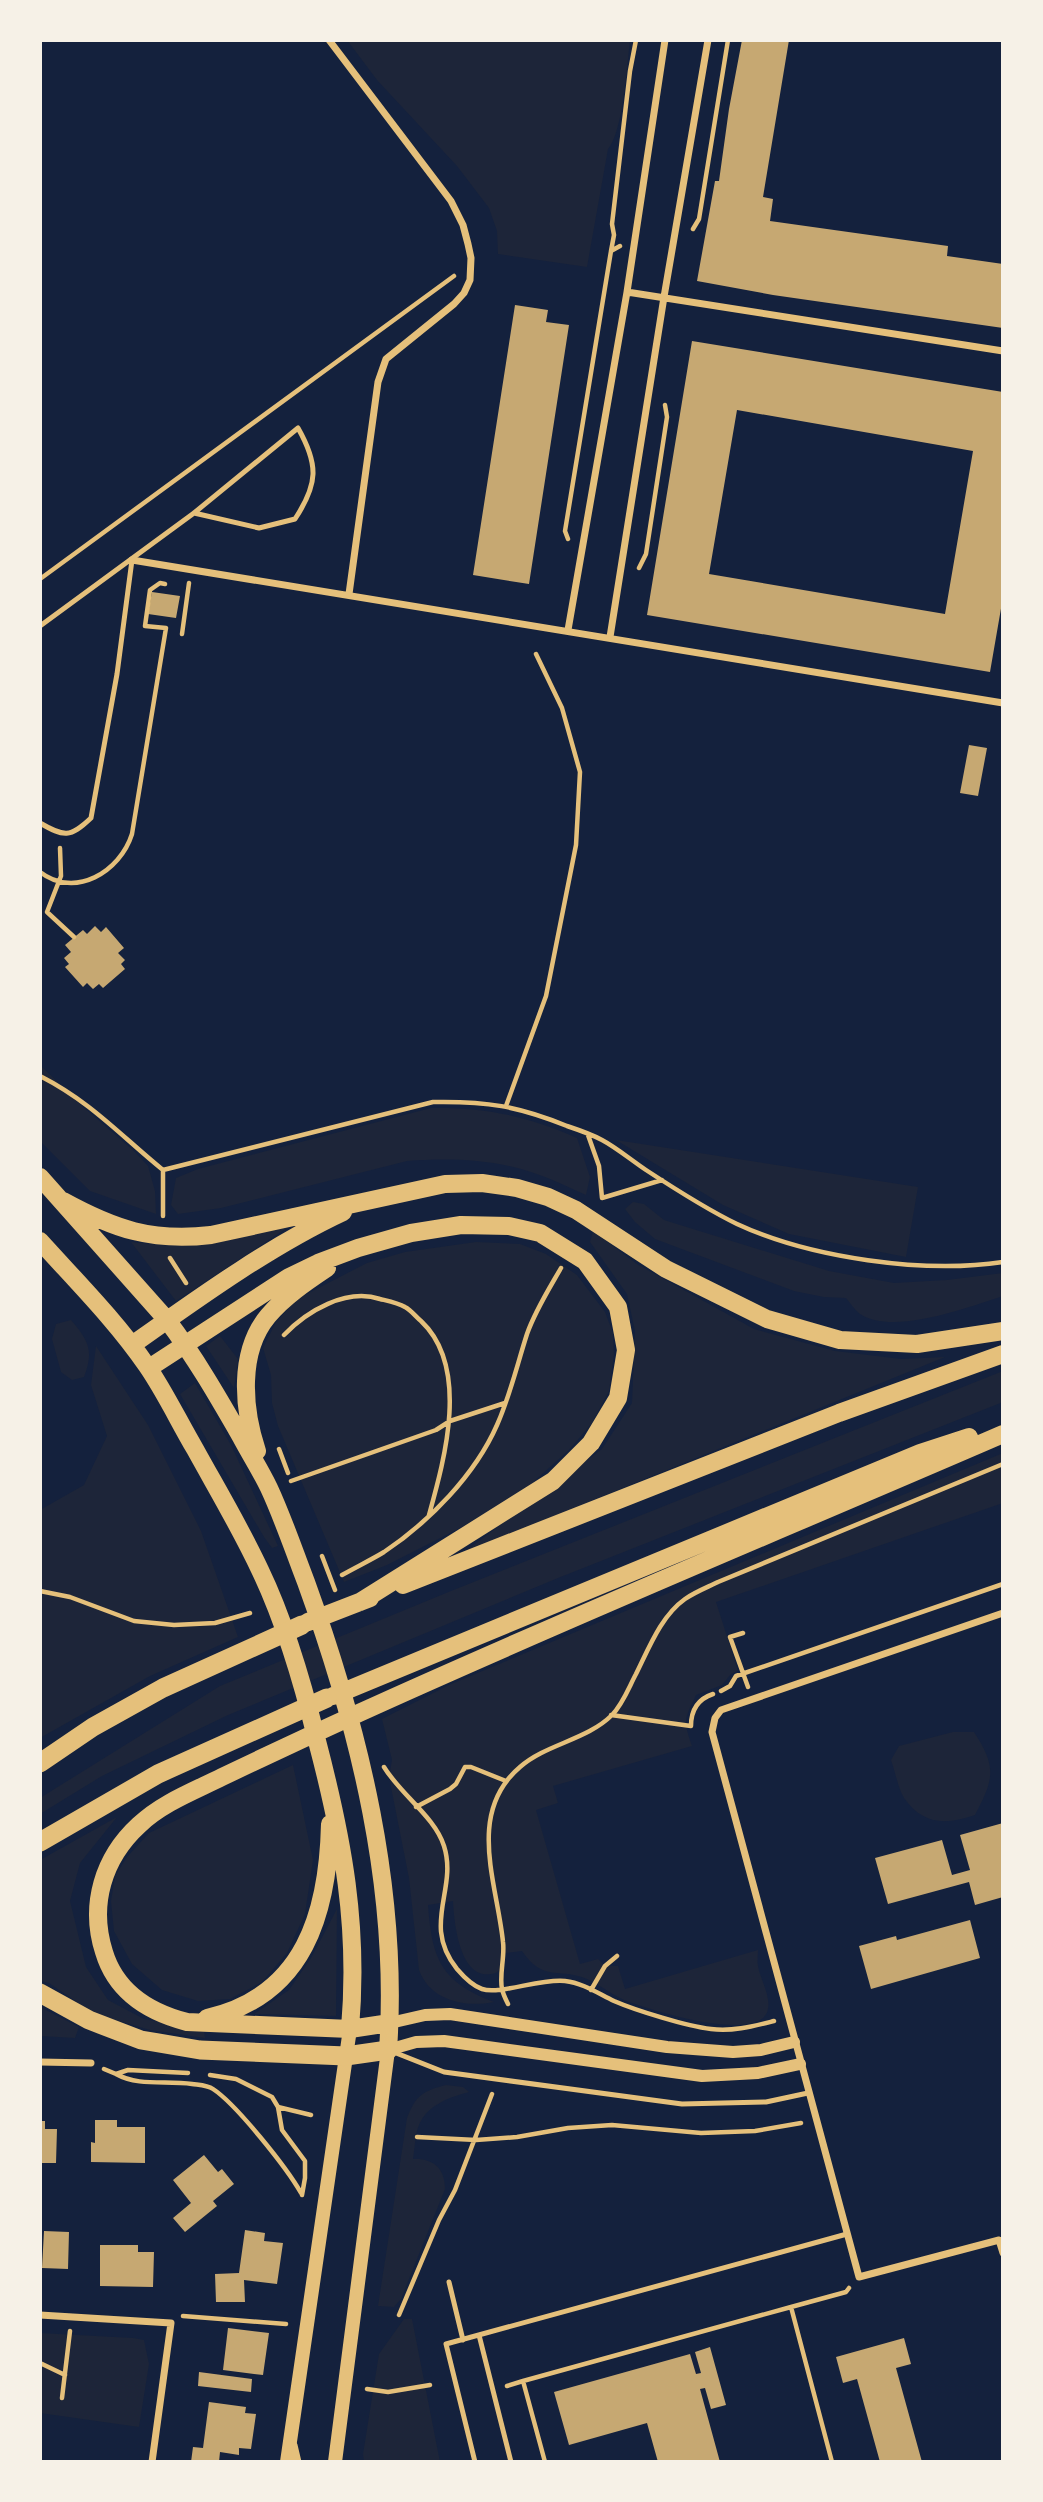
<svg xmlns="http://www.w3.org/2000/svg" width="1043" height="2502" viewBox="0 0 1043 2502" font-family="Roboto,sans-serif">
<style>
.green{fill:#1d2539}
.building{fill:#c6a872;fill-rule:evenodd}
.lines{fill:none;stroke-linecap:round;stroke-linejoin:round}
.path{stroke:#e5c07b;stroke-width:4.5}
.service{stroke:#e5c07b;stroke-width:5}
.minor{stroke:#e5c07b;stroke-width:7}
.tertiary{stroke:#e5c07b;stroke-width:12}
.secondary{stroke:#e5c07b;stroke-width:14}
.primary{stroke:#e5c07b;stroke-width:18}
.trunk{stroke:#e5c07b;stroke-width:19}
</style>
<rect width="100%" height="100%" fill="#14213d"/>
<path class="green" d="M347,40H630C627,65 623,132 608,149L587,267L498,254L497,231L489,208L457,166L377,80Z
M40,1065L81,1105L134,1151L148,1166L155,1191L156,1214L90,1191L40,1141Z
M431,1108C483,1107 529,1116 577,1138L590,1177L586,1195C568,1187 550,1178 531,1172C491,1159 448,1158 407,1161L221,1208L178,1214L171,1205L176,1178L198,1169Z
M616,1140L918,1187L906,1257L789,1234L723,1205Z
M633,1202L644,1204L664,1220L829,1271L894,1283L947,1280L1003,1273V1296C968,1307 894,1336 860,1314C855,1310 850,1303 846,1298L824,1297L794,1291L655,1239L635,1222L625,1209Z
M290,1226L176,1301L131,1242L175,1246L219,1242Z
M593,1231L637,1264L754,1329L835,1351L901,1359L945,1357L463,1553L602,1449L632,1403L635,1331L627,1294L590,1242Z
M476,1242L520,1244L546,1254L577,1275L605,1312L613,1333L614,1355L609,1391L592,1423L569,1450L531,1484L462,1527L387,1565L344,1582L278,1426L272,1403L271,1375L263,1348L276,1322L297,1299L367,1263L405,1252Z
M71,1320C89,1341 94,1351 84,1377L72,1380L61,1372L52,1339L56,1324Z
M220,1336L238,1359L234,1388L206,1346Z
M96,1346L148,1425L201,1531L238,1637L150,1676L40,1738V1510L84,1485L107,1436L91,1385Z
M1003,1371V1402L558,1578L228,1715L102,1776L40,1814V1798L220,1686L451,1591Z
M195,1383L231,1445L278,1546L272,1548L264,1537L180,1394Z
M1003,1453V1503L716,1602L738,1671L731,1674L722,1685L696,1695C684,1720 683,1720 692,1746L553,1786L558,1803L536,1810L580,1964L598,1959L605,1966H618L625,1989L758,1950C758,1955 757,1961 758,1966C760,1980 776,2004 764,2017C742,2039 650,2010 624,2000C611,1994 600,1985 587,1979C559,1967 544,1983 522,1951L506,1953C504,1963 502,1973 491,1974C459,1979 454,1921 453,1901L428,1905C432,1959 441,1982 494,2002C464,2008 430,2000 419,1970L409,1878L389,1777L392,1760L382,1719L449,1685Z
M953,1732H974C997,1767 994,1779 975,1815C946,1825 923,1825 904,1798C898,1788 895,1771 891,1760L899,1746Z
M293,1765L313,1860L305,1914L287,1953L262,1982L230,1999L198,2001L162,1990L132,1964L114,1931L111,1901L115,1876L127,1857L149,1833Z
M117,1817L80,1863L70,1901L86,1967L108,2000L144,2019L204,2031L205,2038L150,2030L94,2014L49,1983L40,1981V1860Z
M337,1909L336,2016L254,2014L289,1990L311,1958Z
M40,2007L79,2027L75,2038L40,2036Z
M446,2085L463,2087L469,2092C450,2097 427,2105 419,2125C415,2134 415,2148 413,2159C433,2158 445,2168 445,2189L401,2299L394,2307L378,2306L407,2118C416,2095 423,2091 446,2085Z
M404,2319H412L440,2462H364L363,2454L379,2354Z
M40,2333L133,2338L144,2340L149,2364L139,2427L40,2413Z"/>
<path class="building" d="M742,40H789L763,197L773,199L770,221L948,246L947,256L1003,264V328L773,295L697,281L715,181H719L729,109Z
M515,305L548,310L546,322L569,325L529,584L473,575Z
M692,341L1003,392V597L990,672L647,615ZM737,410L973,451L945,614L709,574Z
M152,592L180,596L176,618L148,614Z
M969,745L987,748L978,796L960,793Z
M95,926L101,932L106,927L124,948L118,953L125,960L121,964L125,969L103,988L99,984L93,989L87,983L83,987L65,967L69,964L64,958L71,952L65,945L83,930L87,934Z
M1003,1823V1897L975,1905L969,1882L888,1904L875,1858L942,1840L952,1875L970,1870L960,1835Z
M970,1920L980,1958L871,1989L859,1946L896,1936L897,1940Z
M95,2120H117V2127H145V2163L91,2162V2142L95,2143Z
M40,2121H45V2129H57L56,2163H40Z
M204,2155L218,2172L222,2169L234,2184L213,2201L217,2206L185,2232L173,2218L191,2203L173,2180Z
M245,2230L265,2233L264,2241L283,2243L277,2284L244,2280L245,2302H216L215,2274L239,2273Z
M44,2231L69,2232L68,2269L42,2268Z
M100,2245H138V2252H154L153,2287L100,2286Z
M228,2328L269,2333L263,2375L223,2370Z
M904,2338L911,2364L896,2368L922,2462H880L857,2379L843,2383L836,2357Z
M710,2347L726,2405L711,2409L705,2388L700,2389L720,2462H658L647,2423L569,2445L554,2392L690,2354L696,2374L701,2373L695,2352Z
M199,2372L252,2379L251,2392L198,2386Z
M209,2402L246,2407L245,2413L256,2414L251,2449L239,2448V2455L220,2452L219,2462H191L193,2447L203,2448Z"/>
<g class="lines">
<path class="path" d="M693,229L699,219L728,40
M611,251L614,235L612,224L630,71L636,40
M568,539L565,531L611,251L620,246
M639,568L646,554L667,417L665,405
M40,579L454,276
M182,634L189,583
M60,848L61,876L47,912L74,937
M40,872C75,899 120,872 132,834L166,628L145,626L150,590L160,583L165,584
M40,1076C91,1102 120,1135 163,1170V1216
M506,1106L546,996L576,845L580,772L562,708L536,654
M588,1135L599,1166L602,1198L662,1180
M163,1170L433,1102C486,1101 518,1106 567,1126C579,1130 591,1134 602,1140C617,1148 631,1160 646,1170C675,1189 706,1209 737,1224C810,1258 924,1274 1003,1262
M170,1258L186,1283
M284,1335C307,1311 346,1288 380,1299C388,1301 398,1303 405,1307C411,1310 416,1317 421,1321C470,1367 445,1458 429,1515
M279,1449L288,1473
M291,1481L436,1430L450,1421L505,1403
M322,1556L335,1590
M342,1575C356,1567 371,1560 384,1552C429,1522 475,1475 497,1425C510,1396 517,1365 527,1334C535,1311 549,1289 561,1268
M40,1591L70,1597L134,1621L174,1625L215,1623L250,1613
M743,1633L730,1637L748,1687
M721,1691L730,1686L736,1676L1003,1584
M611,1715L691,1726C691,1709 698,1699 713,1694
M384,1767C401,1795 435,1817 444,1846C458,1890 421,1924 457,1969C463,1976 473,1986 482,1989C500,1995 541,1978 565,1981C583,1983 599,1994 614,2001C637,2011 687,2026 711,2029C732,2032 754,2026 774,2021
M416,1807L450,1789L456,1784L465,1767H471L506,1781
M591,1990L605,1966L617,1956
M508,2004C506,2000 503,1994 502,1989C499,1975 505,1957 503,1942C497,1883 466,1813 520,1767C546,1744 587,1740 612,1715C623,1704 629,1687 636,1674C649,1648 661,1616 685,1599C695,1592 708,1587 718,1582L1003,1464
M104,2069L116,2074L128,2070L188,2073
M116,2074C139,2087 167,2080 192,2084C198,2085 207,2085 213,2089C236,2104 287,2168 301,2193
M210,2075L236,2079L272,2097L278,2107L282,2130L305,2161V2178L302,2195
M278,2107L311,2115
M417,2137L476,2140L517,2137L568,2128L612,2125L701,2133L755,2131L801,2123
M399,2315L439,2220L455,2190L492,2094
M183,2316L286,2324
M40,2363L65,2375
M507,2386L523,2381
M367,2389L388,2392L430,2385
M62,2398L70,2331
M545,2462L523,2381L791,2307
M832,2462L791,2307L846,2292L849,2288"/>
<path class="service" d="M40,626L194,513L298,428C319,465 318,484 295,519L259,528L194,513
M40,823C64,837 70,838 91,818L117,674L132,560
M391,2051L444,2072L682,2104L766,2102L808,2093
M449,2282L463,2340
M479,2335L511,2462
M475,2462L446,2344L847,2234"/>
<path class="minor" d="M329,40L451,201L463,225L468,244L471,258L470,280L464,293L454,304L386,359L378,382L349,594
M627,292L1003,351
M132,560L1003,703
M568,630L627,292L665,40
M610,637L664,297L708,40
M1003,1613L721,1710L715,1718L712,1732L859,2277L999,2240L1003,2253
M40,2062L91,2063
M40,2315L171,2323L152,2462
M294,2445L298,2462"/>
<path class="tertiary" d="M390,2023L425,2015L450,2014L667,2047L733,2052L761,2050L794,2042
M388,2050L416,2042L444,2041L702,2076L758,2073L800,2064"/>
<path class="secondary" d="M287,2462L350,2029
M335,2462L388,2050"/>
<path class="primary" d="M40,1177L167,1320C195,1357 218,1397 241,1437C250,1454 261,1471 269,1488C283,1518 294,1551 306,1582C360,1731 399,1891 388,2050
M63,1201C114,1229 152,1242 211,1235L445,1184L482,1183L517,1188L548,1197L576,1210L666,1269L767,1319L840,1340L917,1344L1003,1331
M40,1241C77,1282 116,1321 147,1366C165,1392 179,1422 195,1449C217,1489 241,1529 260,1570C286,1624 303,1684 317,1741C343,1840 359,1926 350,2029
M132,1345C197,1299 270,1246 343,1212
M149,1368L289,1277L318,1263L358,1248L411,1233L461,1225L509,1226L540,1233L585,1261L618,1307L626,1350L618,1398L591,1443L553,1481L360,1602
M257,1451C243,1409 238,1352 268,1316C284,1297 306,1282 327,1268
M403,1585L839,1413L1003,1354
M308,1622L370,1598
M333,1696L920,1453L969,1437
M207,2018C305,1996 328,1912 330,1824
M390,2023L350,2029L187,2022C148,2012 116,1992 104,1952C89,1905 103,1858 139,1825C162,1803 194,1791 222,1777C268,1755 313,1734 359,1713C572,1616 788,1527 1003,1434"/>
<path class="trunk" d="M40,1763L93,1727L163,1688L302,1625
M40,1842L158,1774L327,1698
M40,1993L89,2020L141,2040L200,2050L346,2056L388,2050"/>
</g>
<rect width="1043" height="2502" fill="none" stroke="#f6f1e7" stroke-width="84"/>
</svg>
